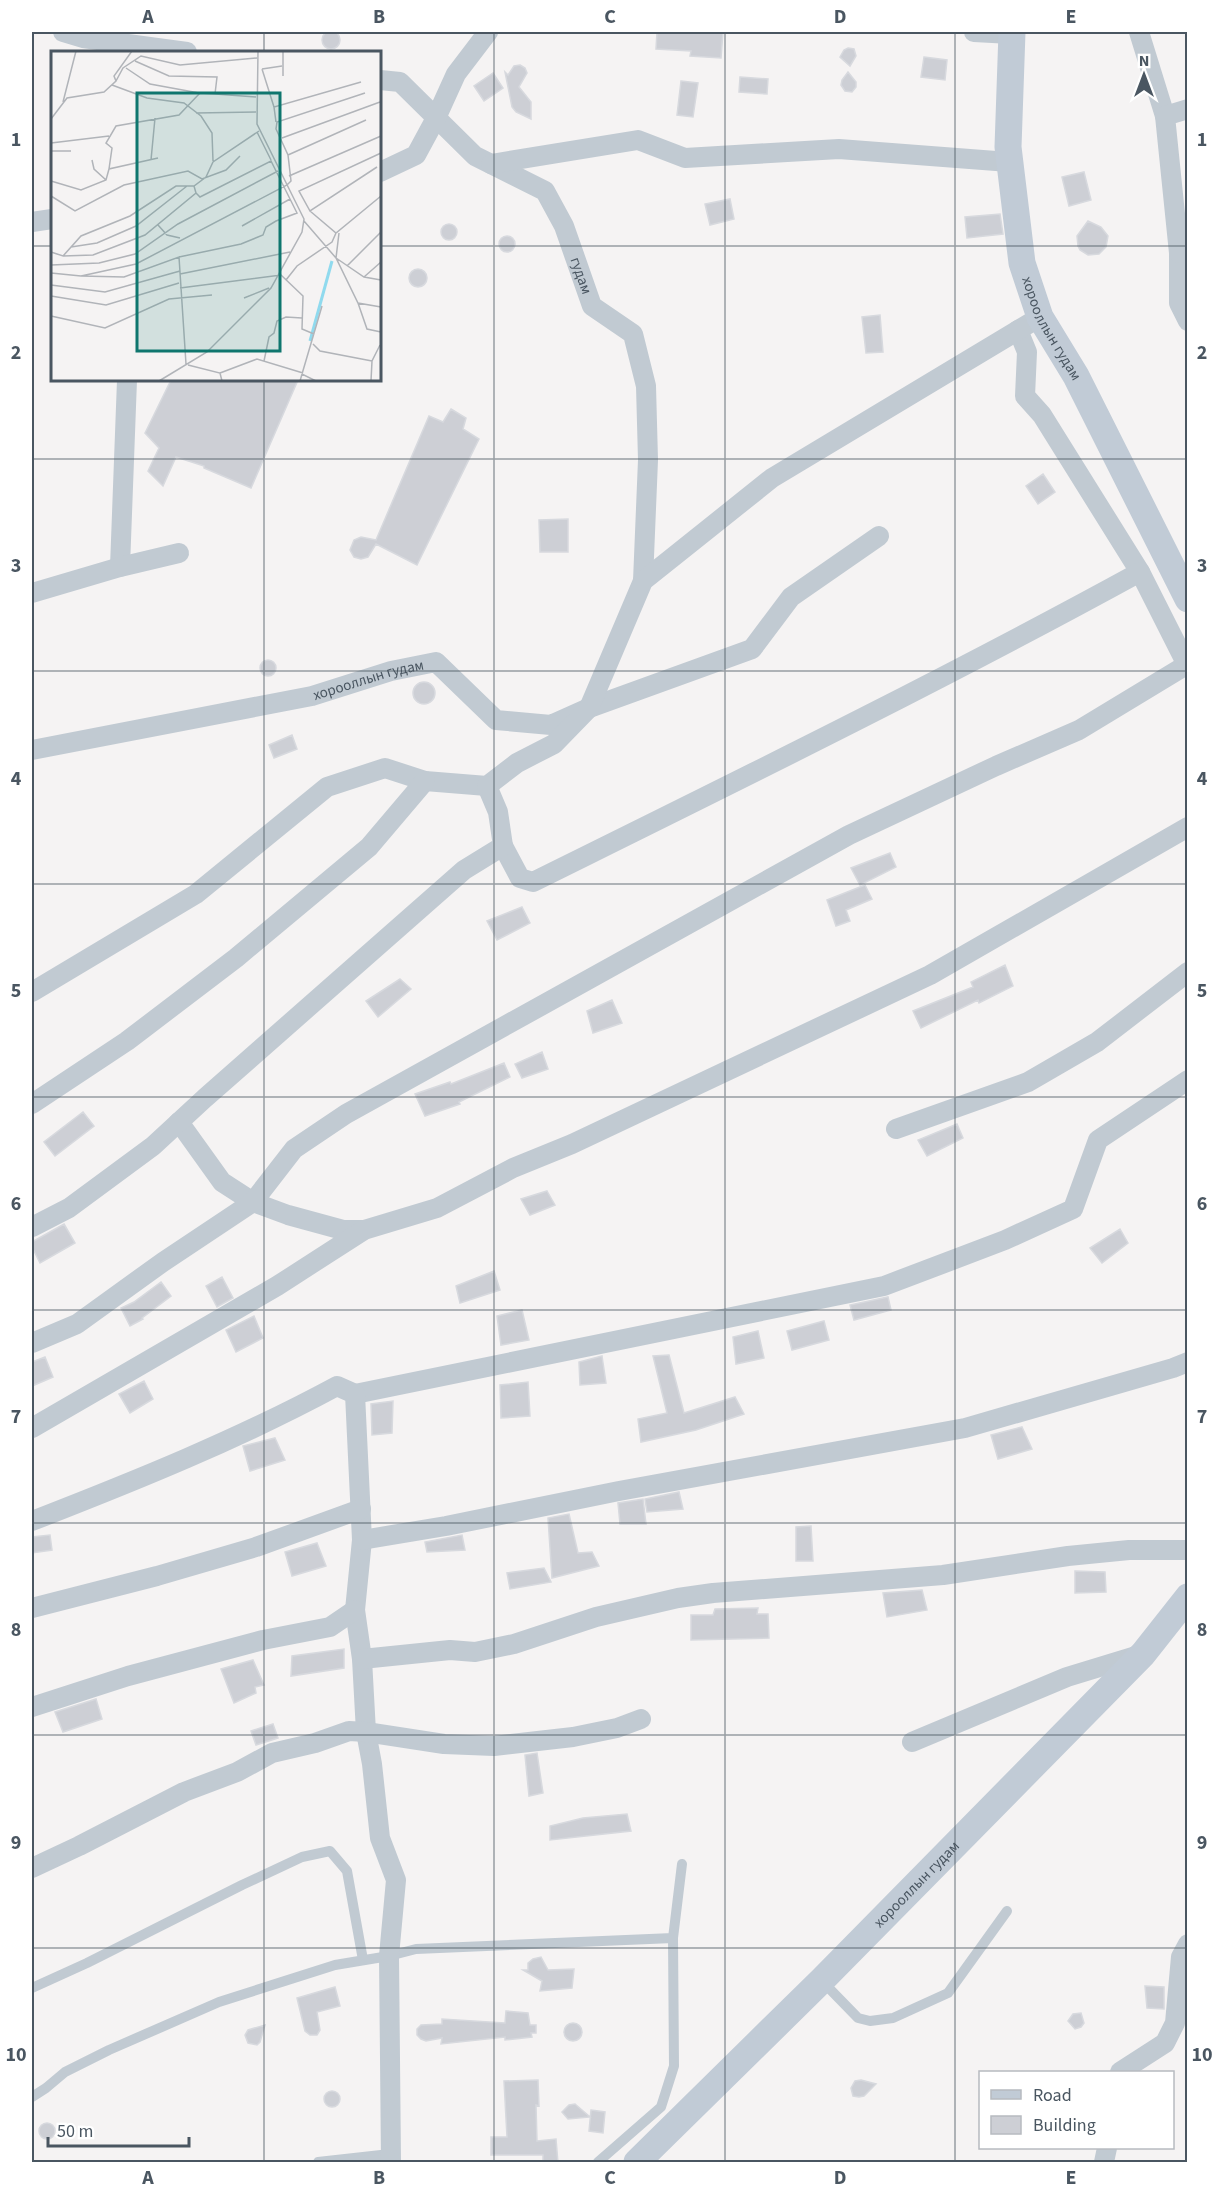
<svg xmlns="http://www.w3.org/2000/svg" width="1219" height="2194" viewBox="0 0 1219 2194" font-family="'Source Sans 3',sans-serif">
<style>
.building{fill:#cdcfd5;stroke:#d7d9de;stroke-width:1.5}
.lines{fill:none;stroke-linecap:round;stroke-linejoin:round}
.service{stroke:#c1cad2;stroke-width:10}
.minor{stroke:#c1cad2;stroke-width:20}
.secondary{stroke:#c1cbd6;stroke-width:27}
.grid{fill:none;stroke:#4a5661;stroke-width:1.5;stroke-opacity:0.55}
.labels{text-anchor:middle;stroke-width:4.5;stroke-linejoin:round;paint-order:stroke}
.street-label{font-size:15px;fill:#4a5661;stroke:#fff}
.inset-river{fill:none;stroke:#90daee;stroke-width:3}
.inset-road{fill:none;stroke:#b1b4b9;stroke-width:1.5}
.view{fill:#0f766e;fill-opacity:0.15;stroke:#0f766e;stroke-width:3}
.inset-edge{fill:none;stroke:#4a5661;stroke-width:3}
.neatline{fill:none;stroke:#4a5661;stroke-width:2}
.grid-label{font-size:20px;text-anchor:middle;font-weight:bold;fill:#4a5661}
</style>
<rect width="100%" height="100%" fill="#f5f3f3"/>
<path class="building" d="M322 40a9 9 0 1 1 18 0a9 9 0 1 1-18 0Z
M657,32H723L721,58L690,56L691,51L656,49Z
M848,48L854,49L856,56L850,66L840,57L844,50Z
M924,57L947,60L945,80L921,77Z
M520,65L525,68L527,73L519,87L531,102V119L516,112L512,107L505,72L508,75L514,66Z
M848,72L856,82V87L852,92L845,91L841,85L842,80Z
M493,73L503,88L484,101L474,86Z
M740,77L768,79L767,94L739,92Z
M681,81L698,83L693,117L677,115Z
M1084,172L1091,200L1069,206L1062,177Z
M730,199L734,219L710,225L705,204Z
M1000,214L1003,234L967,238L965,217Z
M1088,221L1101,227L1108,236L1106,247L1099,254L1088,255L1080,250L1078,246L1077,236Z
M441 232a8 8 0 1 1 16 0a8 8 0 1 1-16 0Z
M499 244a8 8 0 1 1 16 0a8 8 0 1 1-16 0Z
M409 278a9 9 0 1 1 18 0a9 9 0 1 1-18 0Z
M880,315L883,352L866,353L862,317Z
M171,380H298L251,488L204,468V466L176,457L163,486L148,471L159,448L145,433Z
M451,409L466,418L463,429L479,439L417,565L376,544L368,557L361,559L354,557L350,550L354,540L361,537L376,540L429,416L443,422Z
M1043,474L1055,492L1038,504L1026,486Z
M568,519V552H540L539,520Z
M260 668a8 8 0 1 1 16 0a8 8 0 1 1-16 0Z
M413 693a11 11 0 1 1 22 0a11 11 0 1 1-22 0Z
M292,735L297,749L274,758L269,745Z
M890,853L896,867L860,885L851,868Z
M865,885L872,899L846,910L850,921L836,926L827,900Z
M522,907L530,923L497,940L487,921Z
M1005,965L1013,986L979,1003L978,1000L921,1028L913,1011L973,987L971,982Z
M400,979L411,989L378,1017L366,1001Z
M612,1000L622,1023L593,1033L587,1011Z
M542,1052L548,1069L522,1078L515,1064Z
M504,1063L510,1077L459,1102L460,1104L425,1116L415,1094L450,1082L451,1084Z
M83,1112L94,1126L55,1156L44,1142Z
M957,1124L963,1138L927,1156L918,1140Z
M547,1191L555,1205L530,1215L521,1199Z
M64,1224L75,1243L40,1263L32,1247V1242Z
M1120,1229L1128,1243L1102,1263L1090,1248Z
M494,1271L500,1290L460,1303L456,1286Z
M222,1277L233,1298L217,1307L206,1286Z
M161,1282L171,1296L142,1318L143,1319L130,1326L121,1308L134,1302Z
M888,1297L891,1310L854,1320L850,1305Z
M522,1310L529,1340L501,1345L497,1316Z
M254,1316L263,1338L236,1352L226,1330Z
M824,1321L829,1340L792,1350L787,1331Z
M758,1331L764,1358L736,1364L733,1337Z
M669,1355L684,1413L735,1397L744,1414L696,1430L641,1442L638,1419L667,1413L653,1356Z
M602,1356L606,1383L580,1385L579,1362Z
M45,1357L53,1377L32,1386V1362Z
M144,1381L153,1399L130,1413L119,1394Z
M528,1382L530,1416L501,1418L500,1385Z
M393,1401L392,1433L372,1435L371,1404Z
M1022,1427L1032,1449L998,1459L991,1435Z
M275,1438L285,1460L250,1471L243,1446Z
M679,1492L683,1509L647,1512L645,1499Z
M643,1499L646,1524H620L618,1503Z
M569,1514L578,1553L592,1552L599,1566L552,1578L548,1518Z
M811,1526L813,1561H796V1527Z
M50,1535L52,1550L32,1553V1537Z
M462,1535L465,1550L427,1552L425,1542Z
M317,1543L326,1566L292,1576L285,1552Z
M544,1568L551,1582L510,1589L507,1573Z
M1075,1571L1105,1572L1106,1592L1075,1593Z
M922,1590L927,1610L887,1617L883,1593Z
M758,1608L757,1614H768L769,1638L691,1640V1615H713L715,1609Z
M344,1649V1668L291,1676L292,1656Z
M253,1660L264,1685L255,1687L256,1693L234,1703L221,1669Z
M96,1699L102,1719L63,1732L55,1712Z
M273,1724L278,1738L256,1745L251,1731Z
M537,1753L543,1793L529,1796L525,1755Z
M627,1814L631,1831L550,1840V1826L583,1818Z
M541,1957L548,1970L574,1969L572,1988L540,1991L542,1981L523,1970H528V1963L533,1959Z
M1145,1986L1164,1987V2009L1147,2008Z
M335,1987L340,2006L317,2012L320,2030L317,2035H310L305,2031L297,1998Z
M506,2011L528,2013L530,2025H536V2033H531L532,2037L505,2040V2037L441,2044L442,2038L426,2041L421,2039L417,2035V2029L421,2025L442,2024V2019L505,2023Z
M1081,2013L1084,2023L1081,2027L1075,2029L1068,2021L1073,2014Z
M564 2032a9 9 0 1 1 18 0a9 9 0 1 1-18 0Z
M265,2025L260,2042L257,2045L248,2043L245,2035L248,2030Z
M538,2080L539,2106L536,2105L537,2141L556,2139L558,2163H543V2155H491V2137H507L504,2081Z
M861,2080L876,2084L864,2096L859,2097L853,2096L851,2088L855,2081Z
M324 2099a8 8 0 1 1 16 0a8 8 0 1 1-16 0Z
M575,2104L590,2117L568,2119L562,2112L569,2105Z
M591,2110L605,2112L603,2133L589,2131Z
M39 2131a8 8 0 1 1 16 0a8 8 0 1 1-16 0Z"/>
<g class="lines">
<path class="service" d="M822,1981L858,2018L870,2021L893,2018L948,1993L1007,1911
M32,1988L87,1963L242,1885L302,1857L330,1851L347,1871L363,1960
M32,2097L46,2088L65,2072L109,2050L219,2002L335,1965L389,1956L416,1949L673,1938
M318,2162L390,2154
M598,2162L661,2107L674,2066L673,1938L682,1864"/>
<g class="minor">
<path d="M63,32L83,38L187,52"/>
<path d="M974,32L1011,34"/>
<path d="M1139,32L1165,116"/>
<path id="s1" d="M380,80L400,82L475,156L545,191L564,226L592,306L633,334L646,386L648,460L643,581"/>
<path d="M491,164L638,140L685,158L839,149L1009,162"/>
<path d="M380,172L416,155L436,118L456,74L488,32"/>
<path d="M32,222L52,219"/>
<path d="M1186,244L1179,253V303L1188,321"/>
<path d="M1179,253L1165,116L1188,109"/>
<path d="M1018,330L1027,352L1025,396L1042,415L1140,572"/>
<path d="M120,567L127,380"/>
<path d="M32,593L120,567L179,553"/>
<path id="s2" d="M32,750L312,696L391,671L436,662L496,720L551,725L589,708L752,649L791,597L879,536"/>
<path d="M503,846L520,878L533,882C737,781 941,681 1140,572L1188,667"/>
<path d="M32,992L196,894L327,787L385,768L425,781L487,786L517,763L554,744L589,708L643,581L772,478L1040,317"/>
<path d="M32,1104L127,1041L236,958L369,847L425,781"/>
<path d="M179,1122L222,1182L253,1202L288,1215L343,1230H364"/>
<path d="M896,1129L1028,1082L1097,1042L1188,972"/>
<path d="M32,1227L69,1208L153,1146L205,1098L464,870L503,846L498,812L487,786"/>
<path d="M32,1343L77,1324L163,1262L253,1202L294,1149L346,1114L849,835L996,766L1079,730L1188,664"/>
<path d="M355,1394L884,1286L1005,1240L1073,1209L1098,1140L1188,1080"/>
<path d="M32,1428L277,1286L364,1230L437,1208L513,1168L572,1144L930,975L1188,827"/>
<path d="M32,1521C135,1481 239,1439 337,1386L355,1394L362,1540L355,1610L362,1659L366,1732L372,1764L380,1838L396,1880L389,1956L391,2162"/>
<path d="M362,1540L446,1526L619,1491L965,1428L1173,1368L1188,1362"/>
<path d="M32,1608L157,1576L256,1547L361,1509"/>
<path d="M362,1659L450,1650L475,1652L514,1644L596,1617L678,1598L713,1593L943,1575L1068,1556L1129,1550H1188"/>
<path d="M32,1707L128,1676L263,1640L330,1627L355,1610"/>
<path d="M912,1742L1067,1677L1139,1655"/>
<path d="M32,1868L79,1846L184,1792L237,1772L272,1753L315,1743L349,1731L366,1732L444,1744L494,1746L573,1737L617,1728L641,1719"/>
<path d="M1120,2072L1165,2043L1175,2023L1181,1957L1188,1944"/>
<path d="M1104,2162L1107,2148"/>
</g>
<g class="secondary">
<path id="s3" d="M1012,32L1008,147L1022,263L1040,317L1076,376L1188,599"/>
<path id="s4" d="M637,2162L822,1980L1143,1654L1188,1597"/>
</g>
</g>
<path class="grid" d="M264,32V52M494,32V2162M725,32V2162M955,32V2162M32,246H52M380,246H1188M264,380V2162M32,459H1188M32,671H1188M32,884H1188M32,1097H1188M32,1310H1188M32,1523H1188M32,1735H1188M32,1948H1188"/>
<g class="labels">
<g class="street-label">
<text dy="5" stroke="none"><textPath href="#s1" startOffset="296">гудам</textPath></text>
<text dy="5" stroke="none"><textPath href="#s3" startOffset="304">хорооллын гудам</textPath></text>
<text dy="5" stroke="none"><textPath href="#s2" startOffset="344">хорооллын гудам</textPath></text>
<text dy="5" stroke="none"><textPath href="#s4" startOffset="394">хорооллын гудам</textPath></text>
</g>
</g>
<g transform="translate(51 51)">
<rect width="330" height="330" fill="#f5f3f3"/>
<path class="inset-river" d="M259,290L281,210"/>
<path class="inset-road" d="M75,17L99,33L148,42M211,18L223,56M211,18L231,15M232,25V0M65,30L72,17L90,5L129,14L206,7M61,34L96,47L133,52L150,65L161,82L162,110M164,43L205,46M12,51L25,0M145,62L205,61M0,68L16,47L53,41L65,30L63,25L81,0M225,71L223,56L310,31M206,81L220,109M231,87L329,51M0,92L58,85M0,100H20M237,104L315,69M41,109L43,118L55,129M100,109L104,67M326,116L259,160L248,140L330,102M58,118L61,97L55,92L65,75L128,64L149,42L164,43L166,26L118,25L84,10M238,125L330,85M0,130L30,139L55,129L58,118L107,107M0,145L24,160L73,134L137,120L151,128L175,119L189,105M259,160L285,182L330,145M253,170L285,207L307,252L330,256M107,174L116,184L129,187M191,175L239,148M288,182L285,207L313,226L330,229M20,196L46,192L85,175L136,135M0,201L12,205L30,185L79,165L125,135H143L155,126L162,111L208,80M12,205L42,204L94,184L145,142L143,135M128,206L190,193L212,184L215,176L225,170L246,162L220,110L149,146L145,142M0,214L48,212L84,203L127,173L227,120M296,215L330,181M0,222L30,225M129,223L239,201M313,226L330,211M235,229L246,215L281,191L285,182M0,234L54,241L129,220M129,237L230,224L252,245L251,278L263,283M0,245L55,254L128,232M193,247L218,237M307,252L316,278L330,281M0,265L54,277L118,248L161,244M262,293L269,300L321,310M213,310L218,286L223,282L226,270L235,266L251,267M135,313L128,206L73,226L30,225L85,213L236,134L240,130L237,104L225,78L226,71L314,42M137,314L169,322L171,330M169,322L206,308L252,322M251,323L271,255M108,330L156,301L220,237L251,181L253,168L206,73L207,0M249,330L251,323L265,330M320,330L321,310L329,294"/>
<path class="view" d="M86,42H229V300H86Z"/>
<rect width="330" height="330" class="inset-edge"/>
</g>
<rect width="1219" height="2194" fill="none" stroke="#ffffff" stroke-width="66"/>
<rect x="979" y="2071" width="195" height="78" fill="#ffffff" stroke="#b7bbc0" stroke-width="1.5"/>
<rect x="991" y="2090" width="30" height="9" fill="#c1cbd6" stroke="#b7bbc0" stroke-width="1.5"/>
<text x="1033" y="2101" font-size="18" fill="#4a5661">Road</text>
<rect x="991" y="2116" width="30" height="18" fill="#cdcfd5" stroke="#b7bbc0" stroke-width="1.5"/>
<text x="1033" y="2131" font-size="18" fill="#4a5661">Building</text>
<g transform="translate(1144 75)" stroke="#ffffff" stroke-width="4.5" paint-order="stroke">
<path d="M0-4.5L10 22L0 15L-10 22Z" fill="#4a5661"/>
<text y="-9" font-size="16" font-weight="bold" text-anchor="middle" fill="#4a5661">N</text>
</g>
<path d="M48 2137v9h141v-9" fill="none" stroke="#4a5661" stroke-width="3"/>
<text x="57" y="2137" font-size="18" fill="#4a5661" stroke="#ffffff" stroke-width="4.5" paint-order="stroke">50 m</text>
<rect x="33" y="33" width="1153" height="2128" class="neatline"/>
<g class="grid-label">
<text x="148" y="23">A</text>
<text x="379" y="23">B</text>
<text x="610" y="23">C</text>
<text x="840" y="23">D</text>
<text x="1071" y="23">E</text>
<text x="16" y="146">1</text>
<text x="1202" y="146">1</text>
<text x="16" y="359">2</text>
<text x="1202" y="359">2</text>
<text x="16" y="572">3</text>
<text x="1202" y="572">3</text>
<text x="16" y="785">4</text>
<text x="1202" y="785">4</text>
<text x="16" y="997">5</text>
<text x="1202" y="997">5</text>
<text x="16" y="1210">6</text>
<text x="1202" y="1210">6</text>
<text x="16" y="1423">7</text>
<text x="1202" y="1423">7</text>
<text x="16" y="1636">8</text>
<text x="1202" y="1636">8</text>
<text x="16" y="1849">9</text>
<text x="1202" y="1849">9</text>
<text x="16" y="2061">10</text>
<text x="1202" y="2061">10</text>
<text x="148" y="2184">A</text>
<text x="379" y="2184">B</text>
<text x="610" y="2184">C</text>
<text x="840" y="2184">D</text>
<text x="1071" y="2184">E</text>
</g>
</svg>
